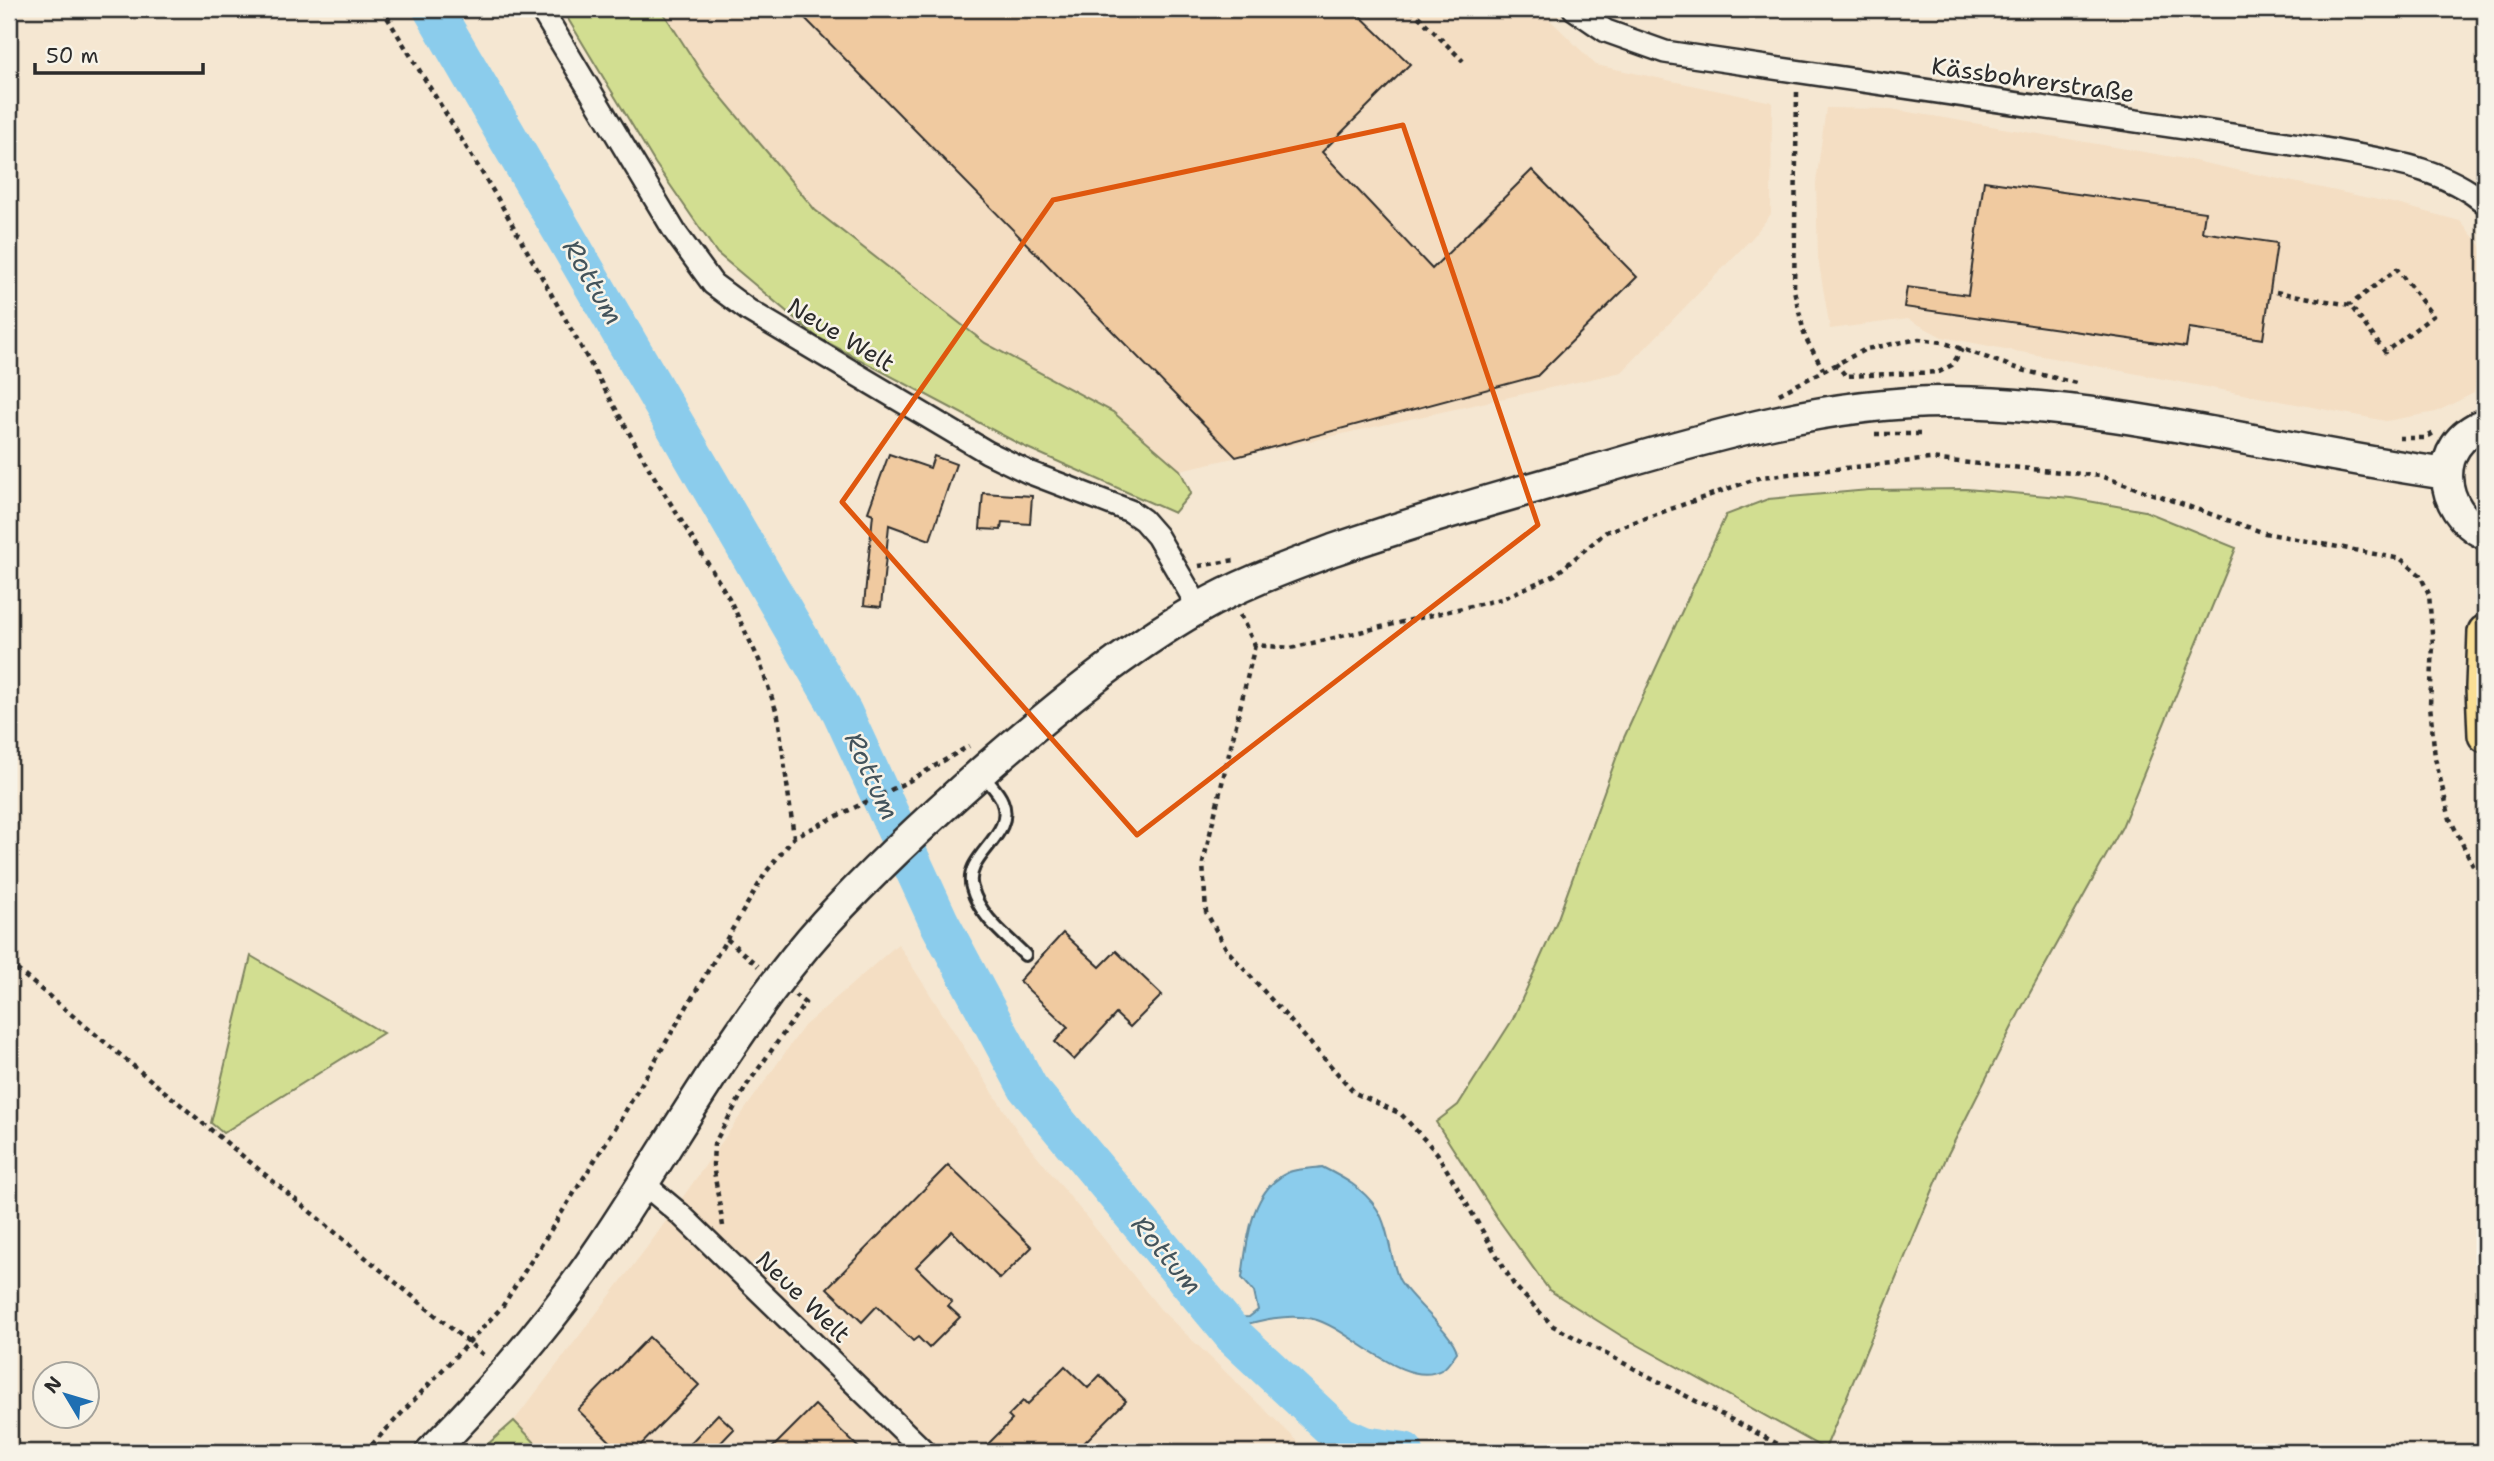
<svg xmlns="http://www.w3.org/2000/svg" width="2494" height="1461" viewBox="0 0 2494 1461" font-family="'Shantell Sans',sans-serif">
<style>
.built{fill:#f4dec3}
.green{fill:#d2de91;stroke:#7e845e;stroke-width:2}
.water{fill:#8bccec;stroke:#658c9f;stroke-width:2}
.lines{fill:none;stroke-linecap:round;stroke-linejoin:round}
.river{stroke:#8bccec;stroke-width:40}
.building{fill:#f0caa0;stroke:#2b2b2b;stroke-width:2}
.service-casing{stroke:#2b2b2b;stroke-width:16}
.minor-casing{stroke:#2b2b2b;stroke-width:26}
.secondary-casing{stroke:#2b2b2b;stroke-width:35}
.trunk-casing{stroke:#2b2b2b;stroke-width:38}
.path{stroke:#2b2b2b;stroke-width:4.5;stroke-dasharray:5 5;stroke-linecap:butt}
.service{stroke:#f7f3e8;stroke-width:10}
.minor{stroke:#f7f3e8;stroke-width:21}
.secondary{stroke:#f7f3e8;stroke-width:30}
.trunk{stroke:#fadf96;stroke-width:33}
.marked{fill:none;stroke:#df570e;stroke-width:5;stroke-linejoin:round}
.labels{text-anchor:middle;stroke-width:5;stroke-linejoin:round;paint-order:stroke}
.street-label{font-size:24px;fill:#2b2b2b;stroke:#f7f3e8}
.water-label{font-size:26px;font-style:italic;fill:#43535b;stroke:#f7f3e8}
</style>
<rect width="100%" height="100%" fill="#f5e7d2"/>
<filter id="ink" filterUnits="userSpaceOnUse"><feTurbulence type="fractalNoise" baseFrequency=".0143" numOctaves="2"/><feDisplacementMap in="SourceGraphic" scale="14" xChannelSelector="R" yChannelSelector="G"/><feConvolveMatrix kernelMatrix="1 2 1 2 8 2 1 2 1" color-interpolation-filters="sRGB"/></filter>
<g filter="url(#ink)">
<path class="built" d="M661,9H1539L1596,65L1772,102L1771,214L1752,238L1622,372L1180,470L1113,412L985,343L815,210L704,76Z
M1826,108L1891,109L2185,159L2397,204L2460,221L2481,246L2485,261V320L2474,393L2436,412L2386,421L1942,337L1908,319L1830,329L1818,258L1816,183Z
M898,944L1018,1132L1161,1310L1309,1452H544L514,1421L651,1242L804,1026Z"/>
<path class="green" d="M562,9H661L704,76L815,210L985,343L1113,412L1180,470L1191,493L1174,513L1023,446L817,337L717,253L655,163Z
M1966,489L2071,498L2145,511L2236,548L2122,827L2021,1009L1947,1156L1825,1449L1620,1335L1549,1290L1498,1219L1436,1122L1458,1105L1513,1019L1557,921L1622,742L1726,515L1768,499L1869,490Z
M251,956L383,1033L223,1133L211,1123Z
M514,1421L544,1452H479Z"/>
<path class="water" d="M1322,1167C1344,1178 1363,1188 1377,1209C1390,1229 1391,1266 1400,1281C1414,1303 1453,1333 1457,1352C1453,1357 1448,1366 1443,1369C1405,1392 1349,1327 1313,1319C1286,1312 1254,1322 1228,1329L1219,1318L1249,1317L1258,1310L1254,1292L1242,1278C1247,1242 1250,1189 1289,1172C1298,1168 1312,1169 1322,1167Z"/>
<g class="lines">
<path class="river" d="M433,9L842,712L939,922L1028,1088L1236,1338L1341,1436L1364,1446L1404,1452"/>
</g>
<path class="building" d="M796,9H1353L1410,64L1322,152L1432,269L1532,170L1637,277L1537,376L1236,457Z
M1984,181L2205,212L2202,232L2277,243L2263,339L2189,328L2186,347L1904,307L1907,287L1968,295Z
M889,454L930,468L934,456L956,464L930,540L889,525L881,607L864,605L873,514L868,512Z
M983,493L1032,496L1030,524L1002,522L1001,530L980,529Z
M1063,933L1100,967L1116,951L1162,995L1130,1027L1116,1014L1074,1060L1055,1042L1068,1027L1019,981Z
M948,1165L1032,1247L1000,1279L952,1231L916,1267L952,1302L948,1306L960,1317L929,1348L918,1337L913,1341L877,1306L862,1322L827,1288Z
M649,1337L699,1385L634,1452H621L578,1410Z
M1065,1366L1088,1388L1100,1375L1126,1401L1075,1452H980L1012,1420L1008,1416L1023,1401L1027,1405Z
M815,1405L863,1452H768Z
M718,1414L734,1429L712,1452H682Z"/>
<g class="lines">
<g class="service-casing">
<path id="service" d="M983,775C989,783 999,792 1002,801C1017,836 962,855 972,888C980,917 1005,935 1025,955"/>
</g>
<g class="minor-casing">
<path id="minor" d="M541,9L675,232L713,284L748,310L987,452L1028,472L1130,511L1143,520L1157,536L1199,608
M1574,9L1606,31L1665,52L2320,148C2378,160 2438,164 2485,203
M643,1183L680,1214L925,1452"/>
</g>
<g class="secondary-casing">
<path id="secondary" d="M2485,424C2431,444 2438,511 2485,534
M431,1452C493,1389 553,1320 603,1245C675,1138 738,1020 825,923C877,866 935,813 993,762C1058,706 1124,651 1199,608C1240,584 1288,567 1333,550C1422,519 1512,494 1603,468C1715,435 1832,401 1950,402C2119,404 2281,451 2447,474"/>
</g>
<g class="trunk-casing">
<path id="trunk" d="M2485,632L2483,687L2485,735"/>
</g>
<path class="path" d="M382,9L498,199L650,470L729,598L759,660L778,716L794,837
M1411,9L1463,61
M1797,92L1794,290L1805,337L1823,369
M2276,292L2350,305L2385,352L2433,316L2397,269L2350,305
M1835,363L1846,376L1939,372L1952,365L1963,348
M1779,394L1866,349L1919,339L1942,342L2022,370L2076,383
M1875,434H1921
M2399,438H2425L2434,433
M1199,566L1235,560
M1240,615L1255,645L1291,648L1501,599L1555,575L1606,532L1761,477L1930,459L2101,476L2265,533L2401,559L2420,575L2429,594L2433,645L2430,705L2435,758L2450,819L2473,865L2485,880
M1255,645L1203,863L1206,912L1227,950L1355,1093L1401,1114L1437,1153L1514,1285L1553,1326L1793,1452
M727,939L758,966
M9,963L486,1357
M723,1226L713,1165L714,1144L747,1085L805,1003L795,995
M365,1452L502,1307L619,1122L766,872L794,837L909,781L969,746"/>
<use href="#service" class="service"/>
<use href="#minor" class="minor"/>
<use href="#secondary" class="secondary"/>
<use href="#trunk" class="trunk"/>
</g>
</g>
<path class="marked" d="M1403,125L1538,525L1137,835L842,502L1053,200Z"/>
<g class="labels">
<g class="street-label">
<text transform="translate(2033 80) rotate(8)" y="8">Kässbohrerstraße</text>
<text transform="translate(841 335) rotate(31)" y="8">Neue Welt</text>
<text transform="translate(803 1297) rotate(44)" y="8">Neue Welt</text>
</g>
<g class="water-label">
<text transform="translate(593 282) rotate(60)" y="9">Rottum</text>
<text transform="translate(872 776) rotate(65)" y="9">Rottum</text>
<text transform="translate(1167 1255) rotate(50)" y="9">Rottum</text>
</g>
</g>
<rect width="2494" height="1461" fill="none" stroke="#f7f3e8" stroke-width="35"/>
<rect x="18" y="18" width="2459" height="1426" fill="none" stroke="#2b2b2b" stroke-width="2.5" filter="url(#ink)"/>
<g transform="translate(66 1395) rotate(308)"><circle r="33" fill="#f7f3e8" stroke="#a5a39c" stroke-width="2"/>
<path d="M0-5L12 26L0 18L-12 26Z" fill="#1f6fb2"/>
<text y="-10" font-size="19" font-weight="bold" text-anchor="middle" fill="#2b2b2b">N</text>
</g>
<path d="M35 63v10h168v-10" fill="none" stroke="#2b2b2b" stroke-width="3.5"/>
<text x="46" y="63" font-size="21" fill="#2b2b2b" stroke="#f7f3e8" stroke-width="5" paint-order="stroke">50 m</text>
</svg>
